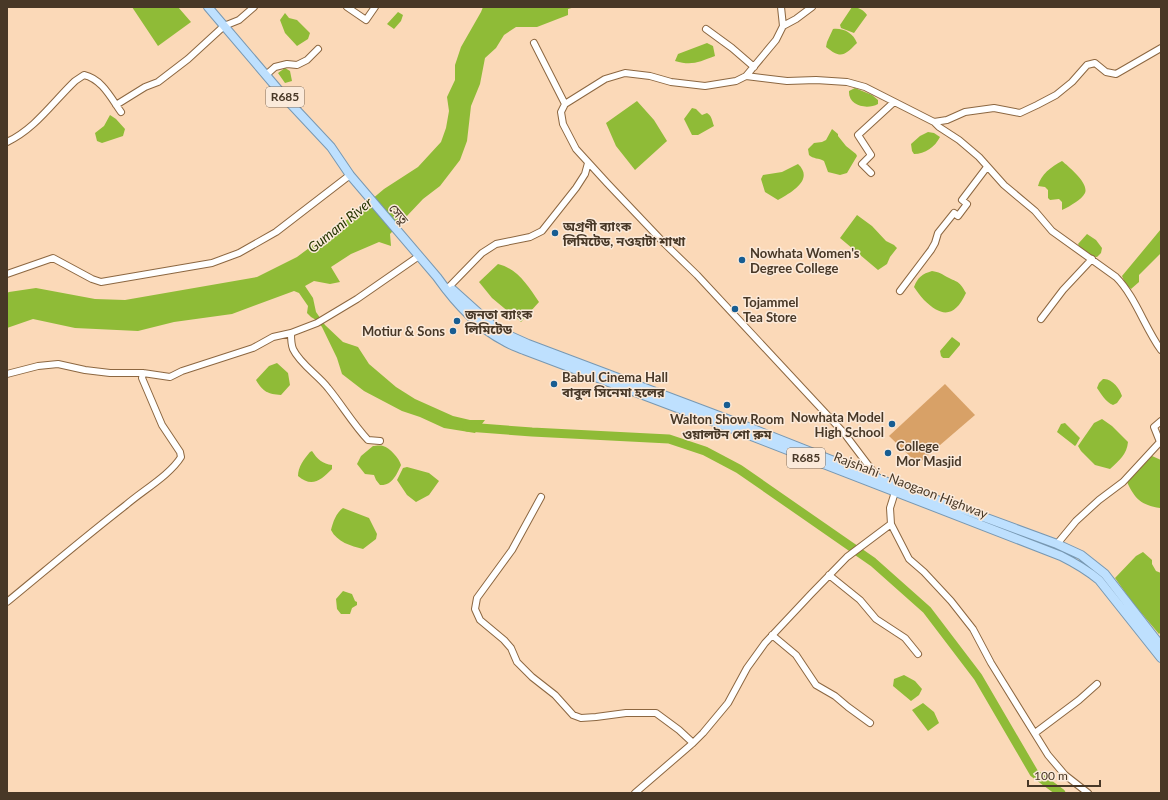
<svg xmlns="http://www.w3.org/2000/svg" width="1168" height="800" viewBox="0 0 1168 800" font-family="Lato,'Noto Sans Bengali',sans-serif">
<style>
.green{fill:#d8a167}
.water{fill:#8fbb37}
.lines{fill:none;stroke-linecap:round;stroke-linejoin:round}
.river{stroke:#8fbb37;stroke-width:9}
.minor-casing{stroke:#8c6741;stroke-width:8}
.major-casing{stroke:#7898b2;stroke-width:10}
.minor{stroke:#fff;stroke-width:6}
.major{stroke:#bee0fe;stroke-width:8}
.poi-dot{fill:#175d92;stroke:#fbeada;stroke-width:1.5}
.labels{text-anchor:middle;stroke-width:3;stroke-linejoin:round;paint-order:stroke}
.shield{fill:#fbeada;stroke:#7e6d5d;stroke-width:1}
.shield-label{font-size:12px;font-weight:bold;fill:#483827}
.street-label{font-size:13px;fill:#483827;stroke:#fbeada}
.poi-label{font-size:13px;font-weight:bold;fill:#483827;stroke:#fbeada;text-anchor:start}
.water-label{font-size:14px;font-style:italic;fill:#263601;stroke:#fbeada}
</style>
<rect width="100%" height="100%" fill="#fbd9b8"/>
<path class="green" d="M945,384L975,415L918,464L889,436Z"/>
<path class="water" d="M132,7H178L191,22L158,46Z
M483,7H575L568,9V15L537,27H516L504,35L496,48L485,58L480,84L471,106L467,141L460,160L440,186L423,199L390,234L391,246L379,242L351,254L331,267L340,282L330,284L314,281L305,286L313,298L316,312L325,325L343,342L358,347L369,364L396,387L415,399L453,416L470,420H485L475,433L444,428L420,417L402,411L364,391L342,374L337,358L322,327L316,320L311,317L307,313L308,306L299,293L294,291L232,314L174,322L138,331L75,328L33,319L7,328V293L9,292L36,288L95,299L125,300L257,277L297,257L352,216L384,189L418,167L441,142L446,128L449,111L447,97L455,80V65L461,47L481,12Z
M852,7C858,7 864,10 867,15L854,33L841,28L840,25Z
M398,12L403,15L401,21L394,29L387,24Z
M285,13L289,18L297,20L310,33L308,39L297,46L285,33L280,20Z
M833,29C844,28 853,33 857,43C844,56 841,59 826,47L827,42Z
M707,43L713,46L715,56C699,62 692,66 675,61L678,54Z
M285,68L290,71L292,81L285,83L278,73Z
M855,88L872,95L878,100V104C867,110 848,106 849,91Z
M637,101L654,120L667,141L635,170L616,146L606,123Z
M692,108L696,109L702,115L707,113C712,116 712,121 714,126L698,135H692L684,119Z
M110,115L116,119L125,129L123,136L102,143L97,141L95,133L104,126Z
M832,129L838,134V136L846,146L856,154L857,156L847,173L840,175L828,172L824,161C819,158 813,159 809,155L808,149L814,143L822,142L826,140Z
M928,132L934,133L940,137C935,147 925,154 914,154L912,151L911,144L920,136Z
M1062,161C1069,167 1089,183 1085,193C1083,197 1079,200 1076,202C1071,205 1067,208 1062,210V202L1059,199L1050,200L1048,198V190L1045,187L1038,186C1041,174 1051,167 1062,161Z
M798,164C815,180 790,193 778,200L765,192L761,179L763,175L782,172Z
M857,215L872,226L886,241L894,245L897,248L890,257L887,264L878,270L840,238Z
M1161,229V253L1139,275V282L1131,289L1125,283L1122,276Z
M1087,234L1096,240L1102,248L1101,253L1097,257C1089,257 1082,251 1078,244Z
M498,264C518,269 528,286 539,302L521,322L492,298L479,282Z
M932,271C939,272 942,274 947,277C959,283 959,281 966,293C955,317 942,318 924,300C920,296 917,291 914,287C918,277 922,274 932,271Z
M952,337L960,343V345L949,358H943L941,356L940,351Z
M277,363L288,373L290,385L281,395C268,394 263,392 256,380L269,366Z
M1103,379C1112,378 1120,389 1122,396L1117,403L1113,405C1106,402 1101,394 1097,388L1099,383Z
M1102,419L1112,426L1128,442C1127,454 1119,461 1110,469L1095,465L1081,451L1078,446L1094,423Z
M1065,423L1080,438L1076,445L1075,446L1057,432L1061,424Z
M373,446C375,446 380,445 383,446C390,448 399,458 401,465C397,474 392,486 380,485L376,480L374,475L365,474L357,464L361,456Z
M312,451C317,459 323,464 332,465V469C321,480 312,488 298,476C298,467 304,459 310,452Z
M1152,456L1161,460L1160,508C1141,505 1135,499 1127,482Z
M407,467L429,473L439,481L429,495L416,502L407,495L397,480L403,468Z
M343,508L369,518L377,534L376,539L363,549C351,546 337,542 331,530C333,522 336,513 343,508Z
M1143,552L1152,560V564L1156,571L1161,573V632L1159,634L1132,602L1115,578L1136,556Z
M343,591L352,594L355,601L357,602V605L352,608L350,614H341L337,609L336,599Z
M904,675L915,681L922,689L919,695L911,701L893,686L894,679Z
M923,703L934,712L939,723L928,731L912,710Z"/>
<g class="lines">
<path class="river" d="M467,427L532,432L669,439L705,451L739,469L873,562L927,610L978,677L1034,773L1061,793"/>
<g class="minor-casing">
<path id="minor" d="M347,7L366,20L375,7
M781,7L783,26L776,40L746,76L736,81L705,86L671,82L650,76L625,73L605,79L565,104L561,112L563,124L576,149L608,184L665,244L697,275L844,433L878,478
M783,26L796,19L812,7
M706,29L732,48L754,67
M534,43L565,104
M266,75L275,67L287,64L297,65L307,60L318,49
M746,76L787,81L816,80L847,82L865,87L934,122L947,120L965,112L994,108L1020,113L1037,105L1056,95L1072,82L1087,65L1095,63L1106,72L1116,74L1161,48
M116,105L145,87L158,82L188,59L224,26L239,20L254,7
M934,122L939,127L959,140L979,157L1004,185L1035,211L1052,231L1116,277C1135,296 1145,328 1161,350
M7,142C35,129 53,102 75,81L84,75C102,79 111,98 121,112
M871,173L862,164L871,155L858,135L894,102
M7,274L53,258L92,279L101,282L212,263L239,253L276,232L350,175
M446,290L482,253L496,244L530,237L542,231L576,188L585,174L588,163
M900,291L931,250L935,243L938,233L954,213L958,216L967,204L962,200L987,167
M1041,319L1063,290L1092,259
M291,333C291,338 291,344 293,349C300,364 318,375 328,388C342,405 353,424 368,440L380,441
M7,374L38,366L58,364L85,370L110,373H143L170,377L182,371L253,348L273,337L291,333L317,323L357,299L419,256
M895,492L890,508L891,524L909,559L924,572L951,601L973,629L991,663L1048,755L1065,775L1088,793
M541,497L512,550L477,598L475,609L480,620L504,640L511,648L517,662L532,677L555,695L573,715L581,718L596,717L626,713H656L679,730L693,743
M1057,544L1076,521L1099,500L1123,482L1160,442L1154,427L1161,421
M829,575L860,600L876,619L905,638L918,654
M7,602C46,570 86,536 126,505C142,491 170,475 181,457L180,452L162,425L142,378L143,373
M772,635L796,655L816,685L835,696L848,707L870,723
M1035,733L1079,700L1097,684
M635,793L693,743L703,733L728,703L747,668L765,643L811,594L847,557L891,524"/>
</g>
<g class="major-casing">
<path id="major" d="M208,7L288,101L331,147L350,175L437,277C454,301 477,327 504,341C510,345 517,347 524,350L741,432L1061,556C1075,563 1087,570 1099,580L1161,658
M453,290L492,325L508,335L528,344L743,425L897,486L943,502L1057,544L1081,555L1105,574L1161,646"/>
</g>
<use href="#minor" class="minor"/>
<use href="#major" class="major"/>
</g>
<g class="poi-dot">
<circle cx="555" cy="233" r="4"/>
<circle cx="742" cy="260" r="4"/>
<circle cx="735" cy="309" r="4"/>
<circle cx="457" cy="321" r="4"/>
<circle cx="453" cy="331" r="4"/>
<circle cx="554" cy="384" r="4"/>
<circle cx="727" cy="405" r="4"/>
<circle cx="892" cy="424" r="4"/>
<circle cx="888" cy="453" r="4"/>
</g>
<g class="labels">
<g class="shield">
<rect x="266" y="87" width="38" height="20" rx="3"/>
<rect x="787" y="448" width="38" height="20" rx="3"/>
</g>
<g class="shield-label">
<text x="285" y="101">R685</text>
<text x="806" y="462">R685</text>
</g>
<g class="street-label">
<text transform="translate(399 214) rotate(50)" y="5">সেতু</text>
<text transform="translate(911 485) rotate(21)" y="5">Rajshahi - Naogaon Highway</text>
</g>
<g class="poi-label">
<text x="563" y="231">অগ্রণী ব্যাংক<tspan x="563" dy="15">লিমিটেড, নওহাটা শাখা</tspan></text>
<text x="750" y="258">Nowhata Women's<tspan x="750" dy="15">Degree College</tspan></text>
<text x="743" y="307">Tojammel<tspan x="743" dy="15">Tea Store</tspan></text>
<text x="465" y="319">জনতা ব্যাংক<tspan x="465" dy="15">লিমিটেড</tspan></text>
<text x="445" y="336" text-anchor="end">Motiur &amp; Sons</text>
<text x="562" y="382">Babul Cinema Hall<tspan x="562" dy="15">বাবুল সিনেমা হলের</tspan></text>
<text x="884" y="422" text-anchor="end">Nowhata Model<tspan x="884" dy="15">High School</tspan></text>
<text x="727" y="424" text-anchor="middle">Walton Show Room<tspan x="727" dy="15">ওয়ালটন শো রুম</tspan></text>
<text x="896" y="451">College<tspan x="896" dy="15">Mor Masjid</tspan></text>
</g>
<g class="water-label">
<text transform="translate(340 225) rotate(-39)" y="5">Gumani River</text>
</g>
</g>
<rect width="1168" height="800" fill="none" stroke="#483827" stroke-width="16"/>
<path d="M1028 780v6h72v-6" fill="none" stroke="#483827" stroke-width="2"/>
<text x="1034" y="780" font-size="12" fill="#483827" stroke="#fbeada" stroke-width="3" paint-order="stroke">100 m</text>
</svg>
